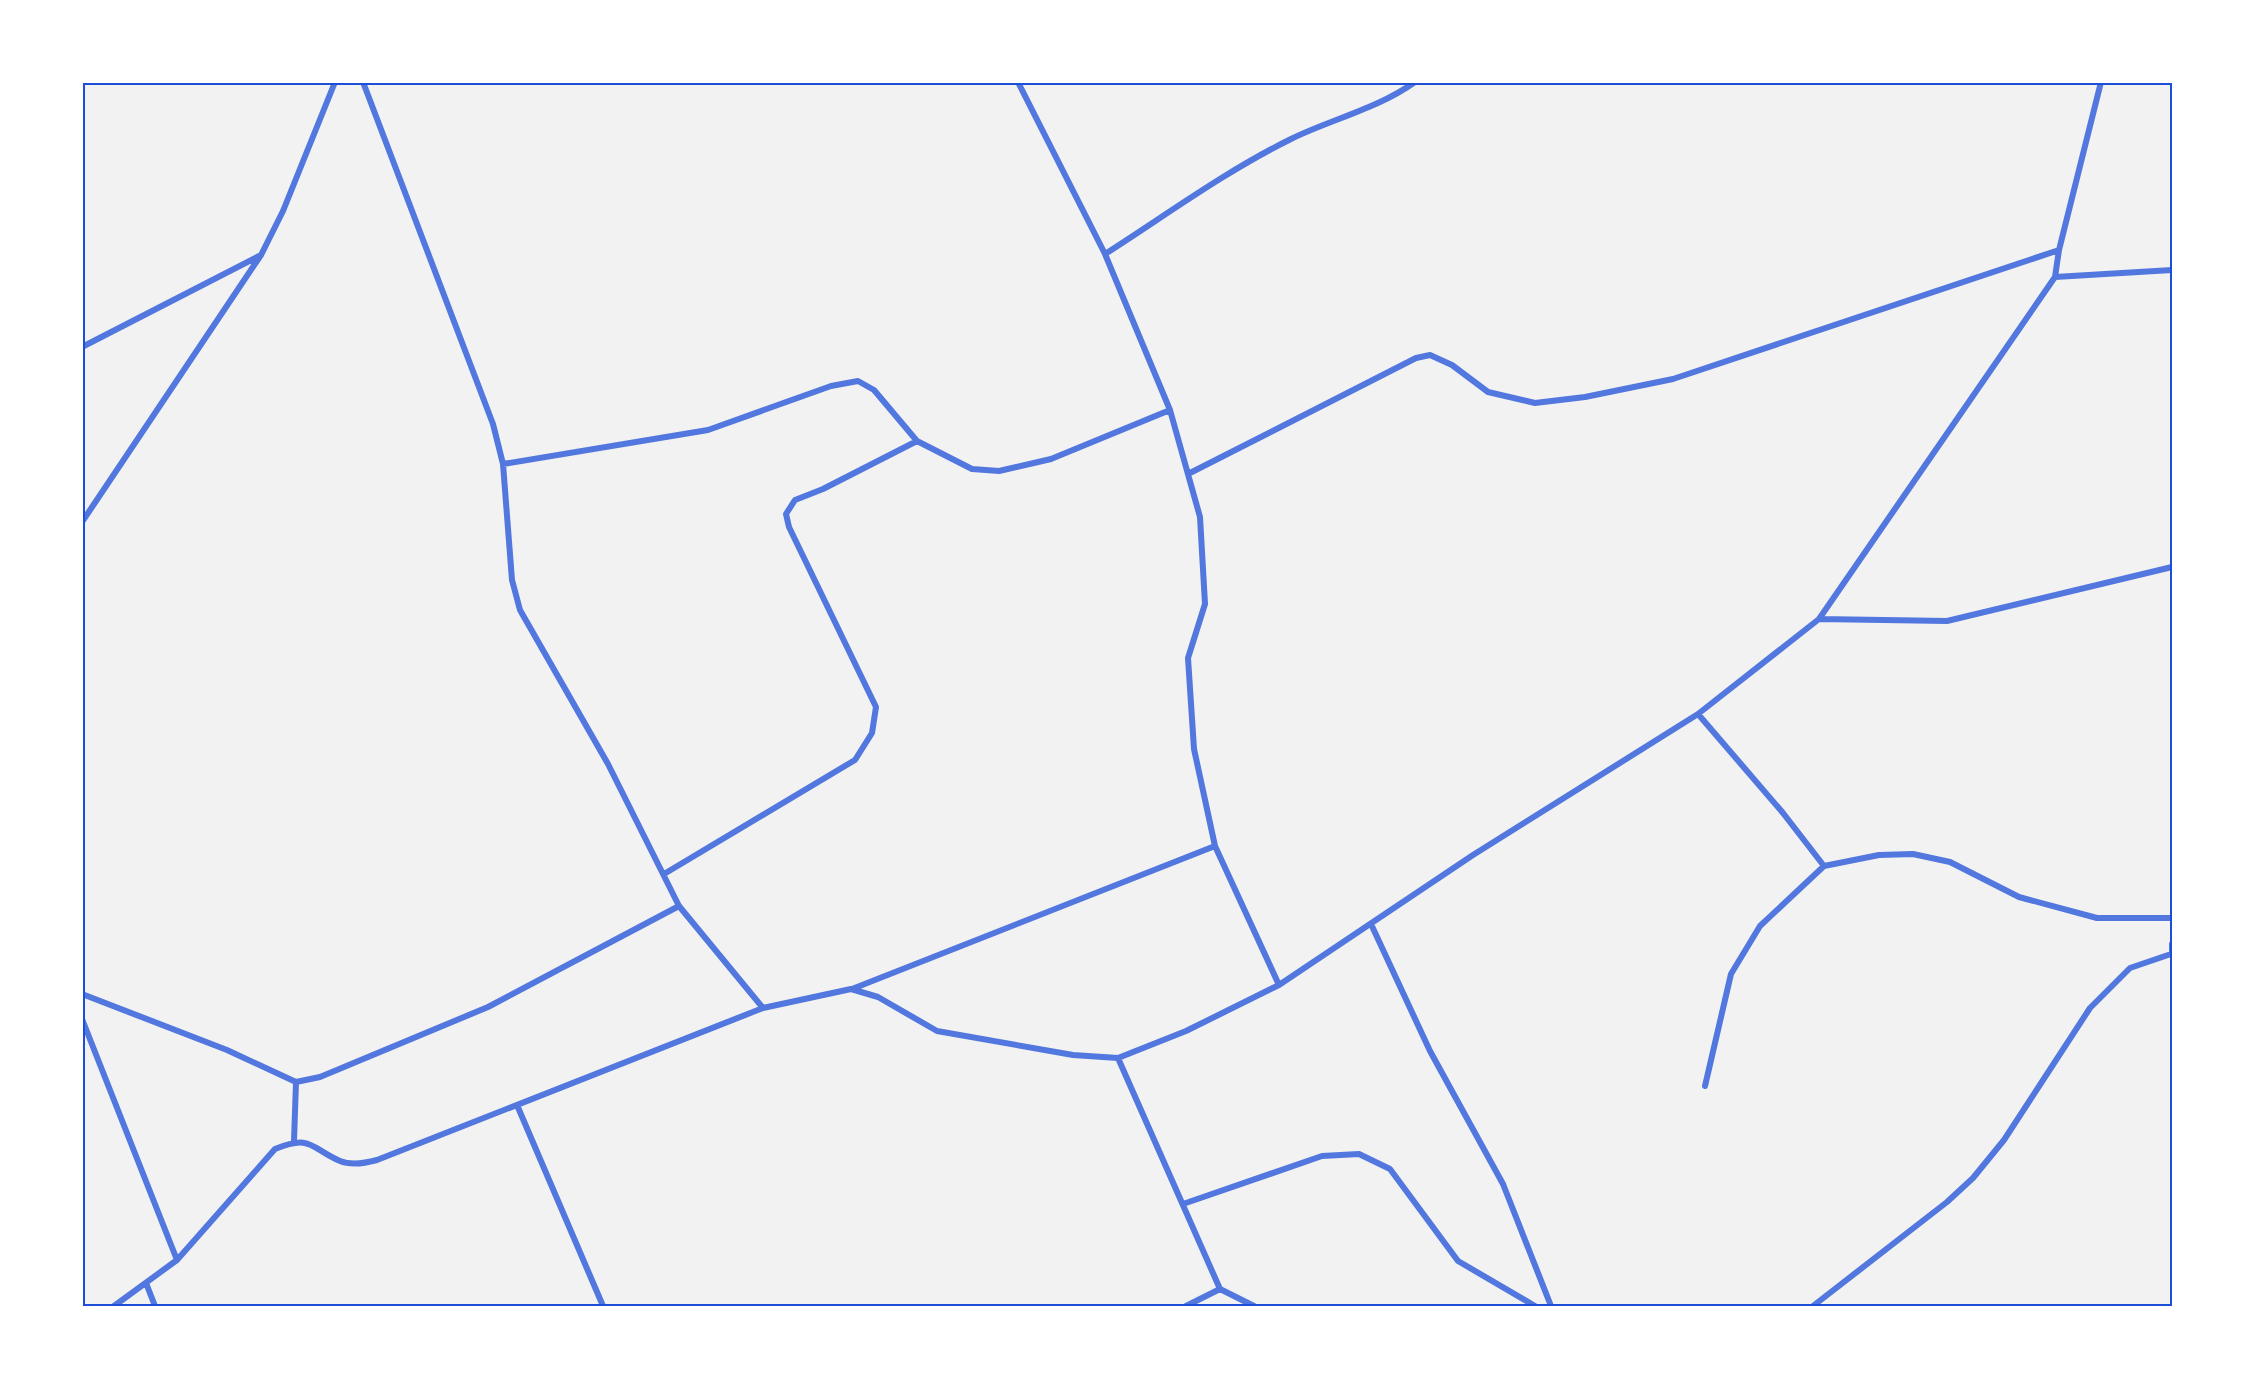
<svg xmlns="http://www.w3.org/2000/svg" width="2255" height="1389" viewBox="0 0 2255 1389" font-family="Rubik,sans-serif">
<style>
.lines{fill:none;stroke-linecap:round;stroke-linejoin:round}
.minor{stroke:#5277de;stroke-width:6}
.neatline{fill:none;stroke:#1d4ed8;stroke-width:2}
</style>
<rect width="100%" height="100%" fill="#f2f2f2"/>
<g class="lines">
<path class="minor" d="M363,82L493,424L503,464L512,580L520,610L608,764L679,906L763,1008
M1018,82L1105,254L1170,410L1200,517L1205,604L1188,658L1194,749L1215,846L1279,985
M1105,254C1166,215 1226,171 1291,139C1332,119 1377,109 1415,82
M2055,277L2172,270
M82,347L261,255
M503,464L708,430L831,386L858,381L874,390L917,441L972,469L999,471L1051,459L1170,410
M1188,474L1416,358L1430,355L1452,365L1488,392L1535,403L1585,397L1673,379L2059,250
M82,522L261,255L283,211L335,82
M1819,619L1947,621L2172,567
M1698,714L1783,813L1824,866L1879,855L1913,854L1950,862L2019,897L2097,918H2172
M664,874L855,760L872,733L876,707L789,527L786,514L795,500L823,489L917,441
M1371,924L1430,1051L1503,1184L1551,1306
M2172,944V954
M852,989L1215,846
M82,994L227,1050L296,1082
M82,1019L177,1260
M1118,1058L1220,1289
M1705,1086L1731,974L1760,926L1824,866
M517,1105L603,1306
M294,1141L296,1082L320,1077L488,1007L679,906
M1183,1204L1322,1156L1359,1154L1390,1169L1458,1261L1535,1306
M146,1283L155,1306
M114,1306L177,1260L275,1149C312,1134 310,1148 340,1161C352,1166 366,1163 377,1160L763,1008L851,989L878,997L937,1031L1073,1055L1118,1058L1186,1031L1279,985L1473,855L1698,714L1819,619L2055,277L2059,250L2101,82
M1186,1306L1220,1289L1254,1306
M1813,1306L1947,1202L1973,1178L2004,1140L2090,1008L2130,968L2171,954"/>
</g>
<rect width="2255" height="1389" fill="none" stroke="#ffffff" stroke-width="168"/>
<rect x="84" y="84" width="2087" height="1221" class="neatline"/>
</svg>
